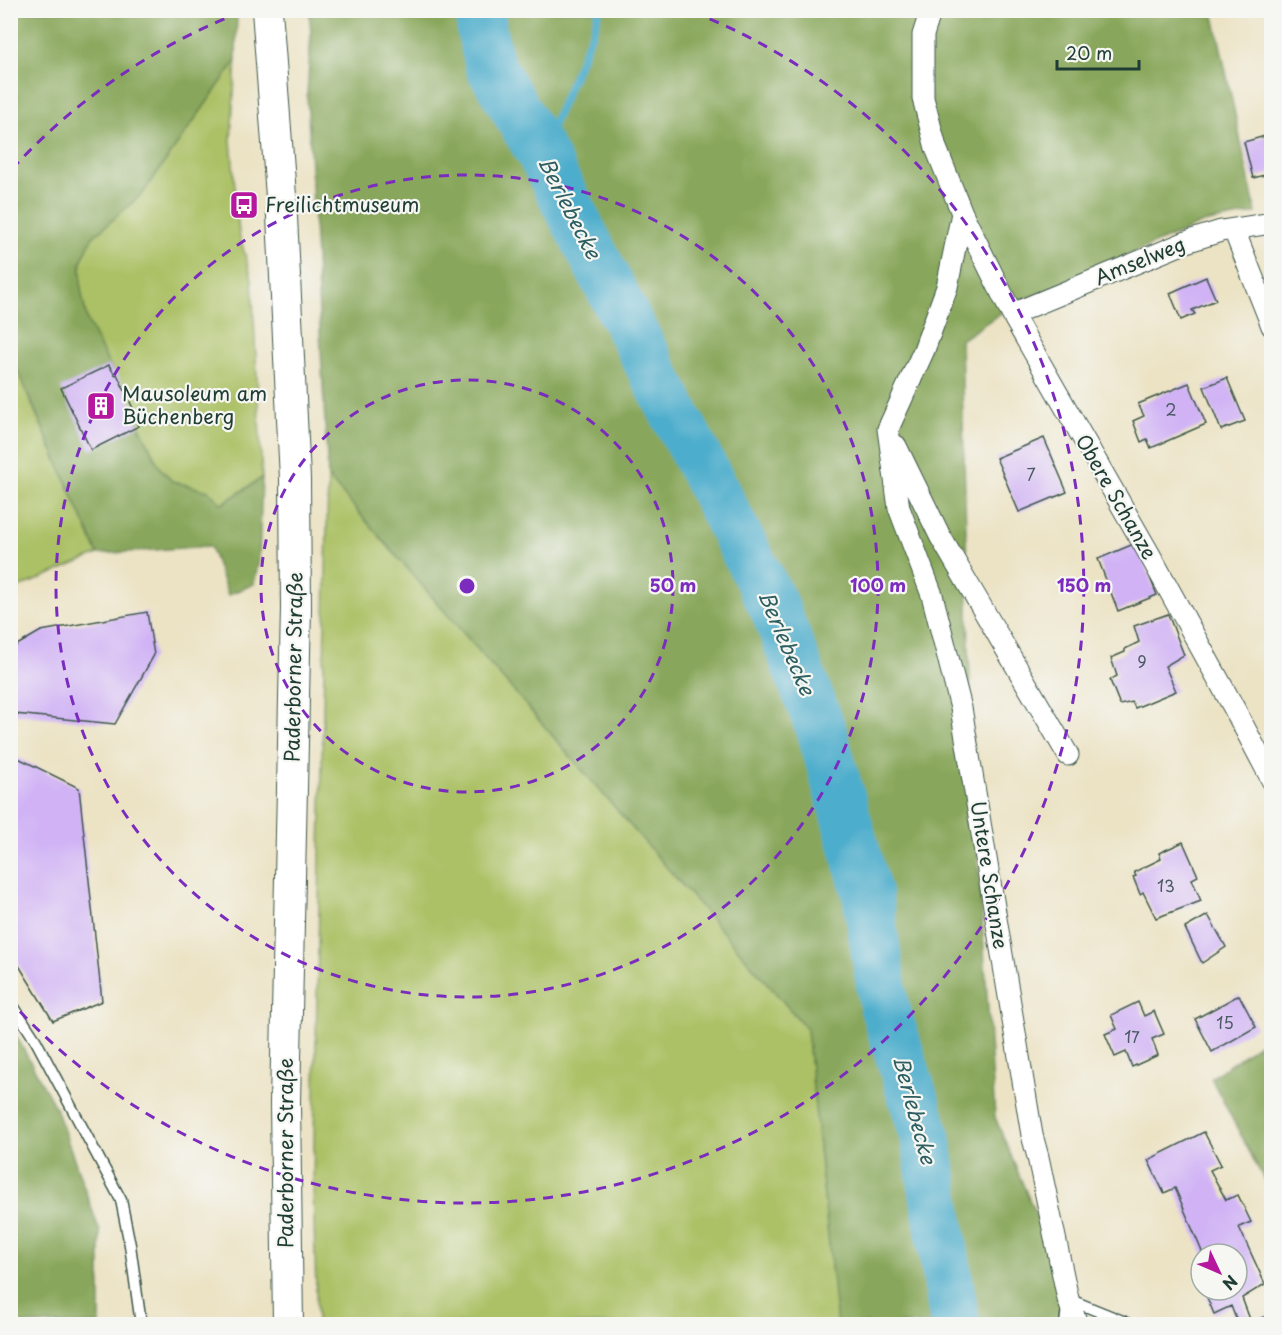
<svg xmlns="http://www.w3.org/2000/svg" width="1282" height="1335" viewBox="0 0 1282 1335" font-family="'Playpen Sans',sans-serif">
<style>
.green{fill:#acc166;stroke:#667f4d;stroke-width:1.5}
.forest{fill:#89a75b;stroke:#547248;stroke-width:1.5}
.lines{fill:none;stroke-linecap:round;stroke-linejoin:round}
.stream{stroke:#4dadcc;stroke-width:8}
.river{stroke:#4dadcc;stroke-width:50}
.building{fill:#d0b2f5}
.lane-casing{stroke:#3e564a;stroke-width:13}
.street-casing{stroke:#3e564a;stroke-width:23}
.secondary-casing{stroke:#3e564a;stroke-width:32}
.lane{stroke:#fff;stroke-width:10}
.street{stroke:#fff;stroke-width:21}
.secondary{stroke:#fff;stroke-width:30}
.ring{fill:none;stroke:#7b2cbf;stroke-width:3;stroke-dasharray:10 8}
.labels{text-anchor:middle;stroke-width:4.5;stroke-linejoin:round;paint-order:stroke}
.number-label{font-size:16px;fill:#4b5a64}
.poi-label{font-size:20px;fill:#1f3d34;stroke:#f6f6f2;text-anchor:start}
.street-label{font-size:20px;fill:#1f3d34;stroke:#f6f6f2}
.water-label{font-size:21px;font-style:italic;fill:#2d5f62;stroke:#f6f6f2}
.centre{fill:#7b2cbf;stroke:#f6f6f2;stroke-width:3}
.ring-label{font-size:18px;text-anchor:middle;font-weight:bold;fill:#7b2cbf;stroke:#f6f6f2;stroke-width:4.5;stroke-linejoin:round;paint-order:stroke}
</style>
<rect width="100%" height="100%" fill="#f6f6f2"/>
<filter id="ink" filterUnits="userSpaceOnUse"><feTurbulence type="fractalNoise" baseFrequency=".0167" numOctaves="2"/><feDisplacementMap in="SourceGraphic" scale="12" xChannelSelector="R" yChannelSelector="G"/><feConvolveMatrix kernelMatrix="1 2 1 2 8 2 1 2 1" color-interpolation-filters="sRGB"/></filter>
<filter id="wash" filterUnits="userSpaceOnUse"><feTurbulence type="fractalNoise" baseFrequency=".008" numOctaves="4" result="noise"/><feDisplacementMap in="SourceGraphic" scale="24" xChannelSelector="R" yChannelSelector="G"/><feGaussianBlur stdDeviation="1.35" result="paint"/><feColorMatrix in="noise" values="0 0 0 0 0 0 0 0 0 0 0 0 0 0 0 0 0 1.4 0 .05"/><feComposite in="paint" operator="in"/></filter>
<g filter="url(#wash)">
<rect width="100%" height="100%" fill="#ece3c5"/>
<path class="green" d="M236,61L231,140L239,234L252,279L262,478L222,504L208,491L172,481L160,468L87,320L81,290V262L92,238L143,193Z
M10,355L98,554L11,591H10Z
M328,477L807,1029L837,1324H317L313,1186Z"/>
<path class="forest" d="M10,11H237L236,61L143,193L92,238L81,262V290L87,320L160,468L172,481L208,491L222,504L262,478L259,560L254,584L228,595L210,546L98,554L11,355Z
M309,11H1213L1256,213L1203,223L1016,303L961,340L972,765L995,1117L1081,1324H837L807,1029L328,477L307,95L311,34Z
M10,1024L57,1111L100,1232V1324H11Z
M1271,1036V1193L1211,1078Z"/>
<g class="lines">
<path class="stream" d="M541,153L595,26L599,10"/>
<path class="river" d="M480,10L482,33L490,66L541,153L775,609L822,732L867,893L884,1005L925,1135L955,1324"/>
</g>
<g id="blocks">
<path class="building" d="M1272,134V173L1253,178L1244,142Z
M1206,277L1216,300L1192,310L1195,314L1181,320L1170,293Z
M109,365L115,375L117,374L136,415L134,416L139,426L91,450L61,388Z
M1227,378L1245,421L1221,430L1204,387Z
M1189,383L1206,424L1151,448L1147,439L1141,442L1133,421L1144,416L1138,404Z
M1044,438L1067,492L1019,512L996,458Z
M1136,543L1157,595L1118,611L1098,559Z
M147,612L154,655L115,724L15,714L10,704V649L41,631Z
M1168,614L1184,655L1165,666L1176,691L1135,708L1132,702L1120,705L1110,680L1117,676L1111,658L1125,652V649L1139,642L1134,626Z
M10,754L79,788L102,1001L53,1021L10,951Z
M1183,842L1198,876L1192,879L1201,901L1156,918L1143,892L1140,894L1133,877L1136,876L1134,872L1161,859L1159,853Z
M1208,915L1226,947L1202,963L1185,928Z
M1239,995L1256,1027L1212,1052L1195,1019Z
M1138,1002L1144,1016L1154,1011L1164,1034L1152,1039L1158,1055L1132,1067L1126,1052L1115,1057L1105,1034L1117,1029L1111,1015Z
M1204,1132L1221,1165L1210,1170L1226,1200L1238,1195L1251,1222L1239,1227L1265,1284L1242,1298L1251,1322L1272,1314V1324H1238L1231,1306L1214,1314L1206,1295L1218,1290H1237V1254H1203L1175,1188L1164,1193L1148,1160Z"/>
</g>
</g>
<g filter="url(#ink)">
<use href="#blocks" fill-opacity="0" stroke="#3e564a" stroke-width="1.5"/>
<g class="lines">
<g class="lane-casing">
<path id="lane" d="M10,1001L36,1041L121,1200L130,1245L141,1324
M1065,1324L1068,1299L1130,1324"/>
</g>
<g class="street-casing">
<path id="street" d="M931,10L923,35V98L936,148L962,213L1012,314L1151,557L1234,708L1272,780
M962,213L947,287L924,350L888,429L899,508L932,595L961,708L1032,1135L1038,1157L1068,1299L1077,1324
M1234,230L1272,326
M1012,314L1189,241L1221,231L1272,223
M896,446L940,536L1068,755"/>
</g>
<g class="secondary-casing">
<path id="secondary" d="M267,10L281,196L295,479L296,608L285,1103L288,1324"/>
</g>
<use href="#lane" class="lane"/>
<use href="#street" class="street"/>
<use href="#secondary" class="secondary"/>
</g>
</g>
<g class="ring">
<circle cx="467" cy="586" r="206"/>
<circle cx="467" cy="586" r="411"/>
<path d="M12 169A617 617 0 0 1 241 12M693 12A617 617 0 1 1 12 1003"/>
</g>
<defs>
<g id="bus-square" transform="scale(1.5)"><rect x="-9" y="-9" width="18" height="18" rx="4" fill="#b5179e" stroke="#f6f6f2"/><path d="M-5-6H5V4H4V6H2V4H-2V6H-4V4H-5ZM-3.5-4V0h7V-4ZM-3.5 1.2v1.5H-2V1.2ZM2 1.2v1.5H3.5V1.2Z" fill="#fff"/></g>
<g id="building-square" transform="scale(1.5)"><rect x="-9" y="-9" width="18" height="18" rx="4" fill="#b5179e" stroke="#f6f6f2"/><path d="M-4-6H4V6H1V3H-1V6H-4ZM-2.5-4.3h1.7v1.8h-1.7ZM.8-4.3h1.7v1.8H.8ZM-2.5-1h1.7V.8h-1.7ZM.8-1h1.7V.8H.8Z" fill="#fff"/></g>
</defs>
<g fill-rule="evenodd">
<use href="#bus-square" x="244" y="205"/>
<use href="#building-square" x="101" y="406"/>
</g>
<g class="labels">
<g class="number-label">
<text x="1171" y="416">2</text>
<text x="1031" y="481">7</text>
<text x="1142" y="668">9</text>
<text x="1166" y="892">13</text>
<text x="1225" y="1029">15</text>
<text x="1132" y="1043">17</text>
</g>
<g class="poi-label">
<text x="265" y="212">Freilichtmuseum</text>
<text x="122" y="401">Mausoleum am<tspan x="122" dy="23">Büchenberg</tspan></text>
</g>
<g class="street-label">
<text transform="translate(1140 261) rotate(-22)" y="7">Amselweg</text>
<text transform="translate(1116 497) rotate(60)" y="7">Obere Schanze</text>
<text transform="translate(294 667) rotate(-89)" y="7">Paderborner Straße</text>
<text transform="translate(989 875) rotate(81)" y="7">Untere Schanze</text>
<text transform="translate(286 1153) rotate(-90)" y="7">Paderborner Straße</text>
</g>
<g class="water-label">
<text transform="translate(569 208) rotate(63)" y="7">Berlebecke</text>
<text transform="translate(786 643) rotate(67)" y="7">Berlebecke</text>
<text transform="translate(914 1110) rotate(75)" y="7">Berlebecke</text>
</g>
</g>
<circle cx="467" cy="586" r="9" class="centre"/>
<g class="ring-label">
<text x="673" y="592">50 m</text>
<text x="878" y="592">100 m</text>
<text x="1084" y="592">150 m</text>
</g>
<rect width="1282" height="1335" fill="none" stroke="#f6f6f2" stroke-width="36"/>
<g transform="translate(1219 1272) rotate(134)"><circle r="28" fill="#f6f6f2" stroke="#a0aca6" stroke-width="1.5"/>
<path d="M0-4.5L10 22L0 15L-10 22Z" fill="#b5179e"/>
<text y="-9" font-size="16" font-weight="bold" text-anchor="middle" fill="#1f3d34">N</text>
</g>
<path d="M1057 60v9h82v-9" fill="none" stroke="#1f3d34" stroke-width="3"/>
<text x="1066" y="60" font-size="18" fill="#1f3d34" stroke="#f6f6f2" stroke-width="4.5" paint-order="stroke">20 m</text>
</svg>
